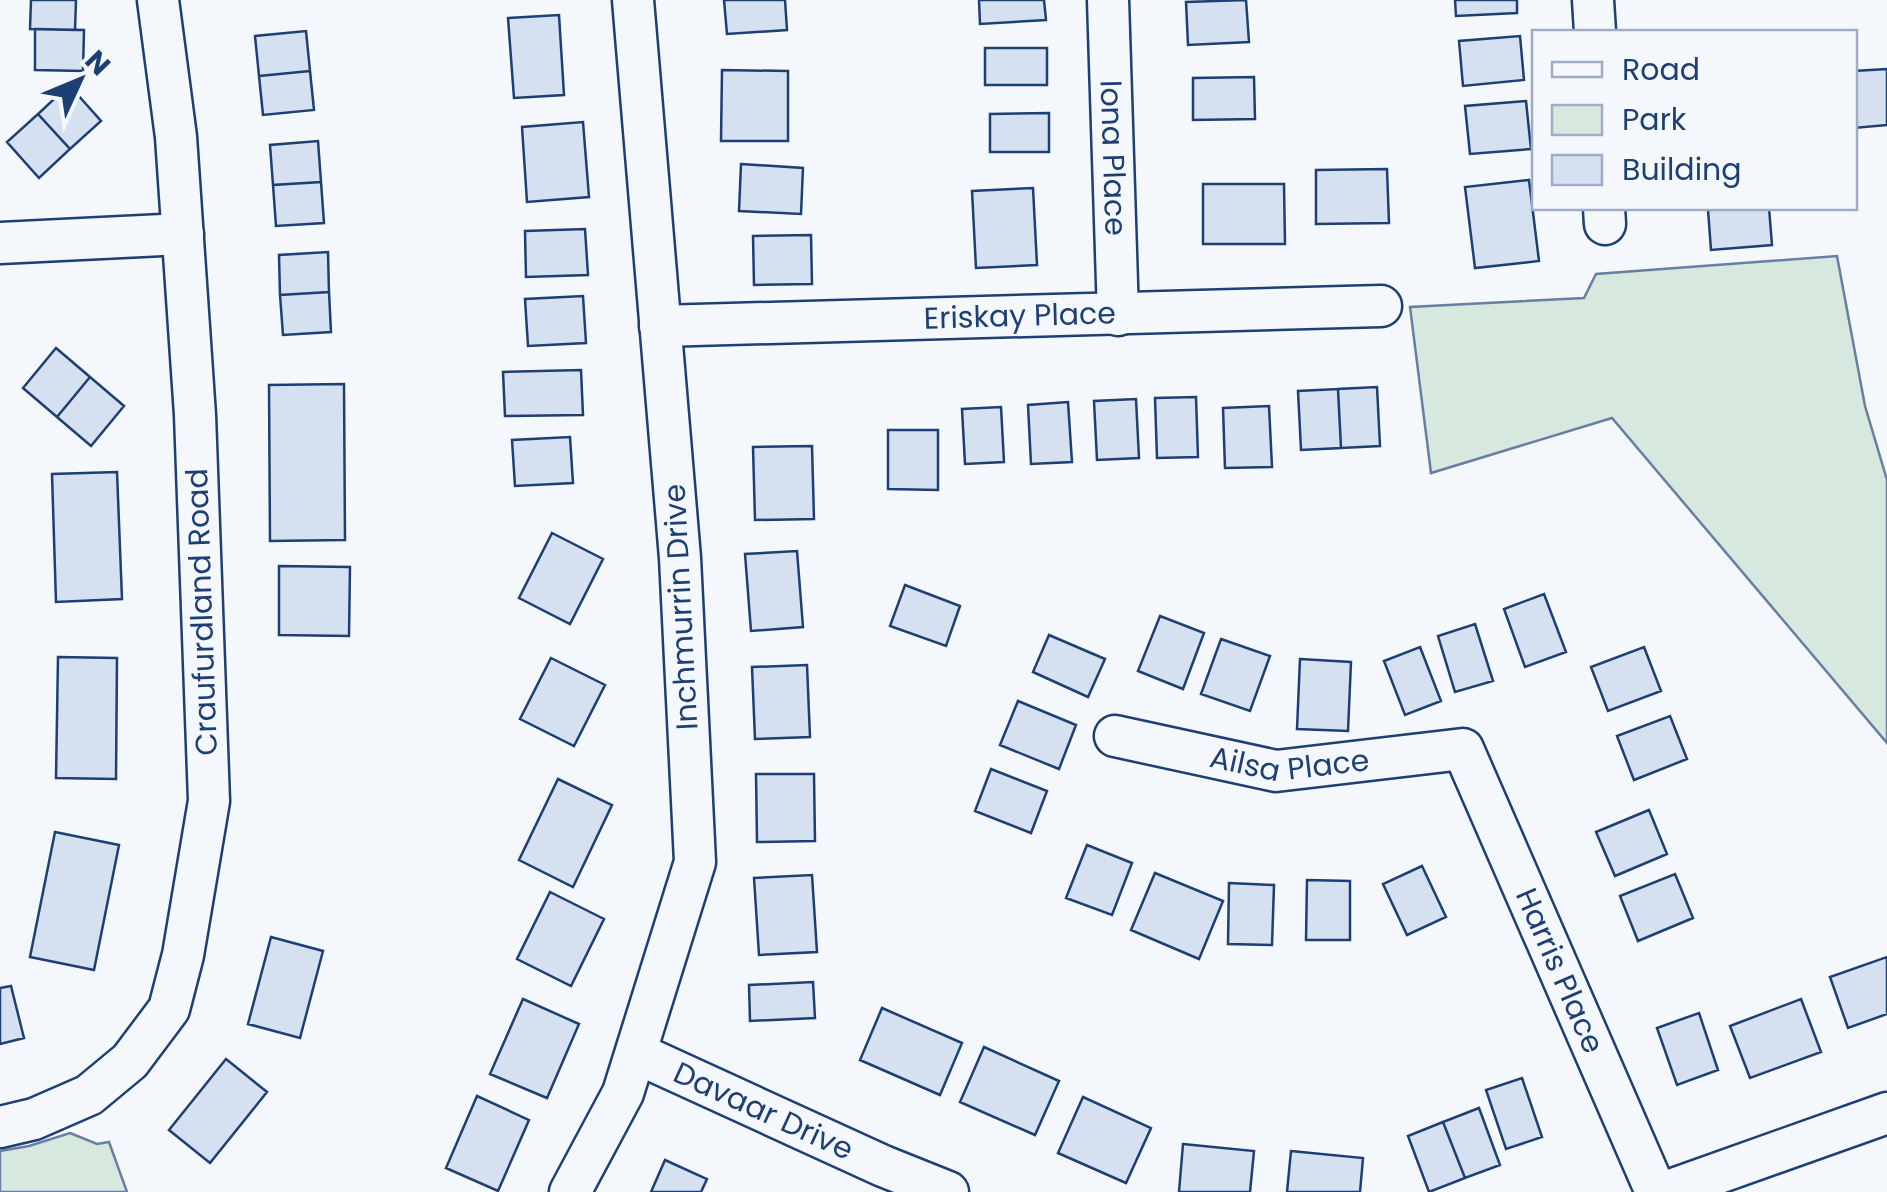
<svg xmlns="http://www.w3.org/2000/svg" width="1887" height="1192" viewBox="0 0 1887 1192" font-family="Poppins,sans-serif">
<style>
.green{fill:#d7e8df;stroke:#687fa3;stroke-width:2.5}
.building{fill:#d5e0f0;stroke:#1d3f73;stroke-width:2.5}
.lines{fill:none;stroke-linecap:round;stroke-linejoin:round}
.street-casing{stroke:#1d3f73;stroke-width:45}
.street{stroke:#f4f7fb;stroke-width:40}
.labels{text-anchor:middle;stroke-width:8;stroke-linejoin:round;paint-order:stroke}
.street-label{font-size:30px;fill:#1d3f73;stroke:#f4f7fb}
</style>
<rect width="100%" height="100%" fill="#f4f7fb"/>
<path class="green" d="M1837,256L1865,406L1887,480V743L1612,418L1431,473L1410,307L1584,298L1596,274Z
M70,1133L97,1144L109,1142L127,1192H0V1151L29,1146Z"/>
<path class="building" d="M31,0H76L75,30L30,29Z
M724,0H785L787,30L727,34Z
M979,0H1044L1046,20L980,24Z
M1246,0L1249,42L1188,45L1186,2Z
M1455,0H1517V13L1456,16Z
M559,15L564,95L514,98L508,18Z
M35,29L84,30L83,71L35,70Z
M306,31L310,71L259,76L255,36Z
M1520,36L1524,80L1463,86L1459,41Z
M985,48H1047V85H985Z
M1887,69V125L1854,128V71Z
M722,70L788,71V141H721Z
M310,71L314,110L263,115L259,76Z
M1254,77L1255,119L1193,120V78Z
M69,85L101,121L70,149L38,114Z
M1526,101L1531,149L1470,154L1465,106Z
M1049,113V152H990V114Z
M38,114L70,149L39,178L7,142Z
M583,122L589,197L527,202L522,127Z
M318,141L321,182L273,185L270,145Z
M741,164L803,168L801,214L739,211Z
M1387,169L1389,223L1316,224V170Z
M1529,180L1539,261L1475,268L1465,187Z
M321,182L324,223L276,226L273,185Z
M1203,184H1284L1285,244H1203Z
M1033,188L1037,265L976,268L972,191Z
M1740,208H1769L1772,245L1711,250L1708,210Z
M585,229L588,275L526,277L525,231Z
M811,235L812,284L754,285L753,236Z
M328,252L329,292L280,295L279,255Z
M329,292L331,332L283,335L280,295Z
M583,296L586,343L528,346L525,299Z
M56,348L90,377L57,417L23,388Z
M581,370L583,415L505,416L503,372Z
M90,377L124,406L91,446L57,417Z
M344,384L345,540L270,541L269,385Z
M1377,387L1380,446L1341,448L1338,389Z
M1338,389L1341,448L1301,450L1298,391Z
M1196,397L1198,457L1157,458L1155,398Z
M1136,399L1139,458L1097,460L1094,401Z
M1068,402L1072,462L1031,464L1028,405Z
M1269,406L1272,467L1225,468L1223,408Z
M1001,407L1004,462L965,464L962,409Z
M888,430H938V490L888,489Z
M570,437L573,483L515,486L512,440Z
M812,446L814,519L755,520L753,447Z
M117,472L122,599L56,602L52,474Z
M552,533L603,559L570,624L519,598Z
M797,551L803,627L751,631L745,554Z
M279,566L350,567L349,636L279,635Z
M905,585L960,606L946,646L890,626Z
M1544,594L1566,652L1525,667L1504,609Z
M1160,616L1204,633L1183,689L1138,671Z
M1475,624L1493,681L1455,692L1438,636Z
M1049,635L1105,659L1088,697L1033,672Z
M1221,639L1270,656L1250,711L1201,694Z
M1420,647L1441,701L1405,715L1384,661Z
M1644,647L1661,691L1608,711L1591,667Z
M58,657L117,658L116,779L56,778Z
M551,658L605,685L574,746L520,719Z
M1300,659L1351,662L1348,731L1297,729Z
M807,665L810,737L755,739L752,667Z
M1018,701L1076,725L1059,769L1000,745Z
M1670,716L1687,759L1634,780L1617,736Z
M991,769L1047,791L1031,833L975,811Z
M756,774H814L815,841L757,842Z
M558,779L612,805L573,887L519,860Z
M1649,810L1667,854L1615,876L1596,832Z
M55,832L119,845L94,970L30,957Z
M1087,845L1132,863L1112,915L1066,898Z
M1422,866L1446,917L1407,935L1383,884Z
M1155,873L1223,901L1199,959L1131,930Z
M1675,874L1693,918L1638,941L1620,896Z
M812,875L817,952L759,955L754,878Z
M1307,880L1350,881V940H1306Z
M1229,883L1274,885L1272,945L1228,944Z
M550,892L604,919L571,986L517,959Z
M271,937L323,951L300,1038L248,1024Z
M1887,957V1014L1848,1028L1830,977Z
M813,982L815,1018L750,1021L749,985Z
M11,986L24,1038L0,1044V988Z
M523,999L579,1024L547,1098L490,1074Z
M1801,999L1821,1052L1750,1078L1730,1026Z
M882,1008L962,1043L940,1095L860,1060Z
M1699,1013L1718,1070L1677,1085L1657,1028Z
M984,1047L1059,1081L1035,1135L960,1102Z
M226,1059L267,1092L210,1163L169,1130Z
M1522,1078L1542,1137L1506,1149L1486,1090Z
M477,1096L529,1120L498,1191L446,1168Z
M1083,1097L1151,1128L1126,1183L1058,1153Z
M1479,1108L1500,1165L1465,1178L1443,1122Z
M1443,1122L1465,1178L1429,1192L1408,1136Z
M1183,1144L1254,1151L1250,1192H1179Z
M1291,1151L1363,1158L1360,1192H1287Z
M665,1160L707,1179L701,1192H651Z"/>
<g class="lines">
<g class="street-casing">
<g id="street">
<path id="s1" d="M1108,0L1118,315"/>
<path d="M1593,0L1595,32"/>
<path d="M1604,208L1605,224"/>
<path d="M0,243L183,234"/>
<path id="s2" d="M660,326L1381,306"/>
<path id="s3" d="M1115,736L1276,771L1463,749L1656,1192"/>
<path id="s4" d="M636,1053L883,1166L948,1192"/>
<path d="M0,1127L34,1119L89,1095L130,1061L169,1009L183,955L209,801L195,415L176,137L158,0"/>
<path d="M570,1192L623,1093L695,862L680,558L633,0"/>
<path d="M1665,1192L1887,1113"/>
</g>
</g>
<use href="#street" class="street"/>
</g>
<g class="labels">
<g class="street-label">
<text dy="10" stroke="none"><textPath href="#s1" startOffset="158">Iona Place</textPath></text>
<text dy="10" stroke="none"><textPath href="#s2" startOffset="360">Eriskay Place</textPath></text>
<text transform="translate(681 607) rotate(-93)" y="10">Inchmurrin Drive</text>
<text transform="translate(202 612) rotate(-92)" y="10">Craufurdland Road</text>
<text dy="10" stroke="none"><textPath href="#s3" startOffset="178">Ailsa Place</textPath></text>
<text dy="10" stroke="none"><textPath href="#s3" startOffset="595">Harris Place</textPath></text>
<text dy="10" stroke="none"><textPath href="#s4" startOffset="140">Davaar Drive</textPath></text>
</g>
</g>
<rect x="1532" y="30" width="325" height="180" fill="#f4f7fb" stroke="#9eadc5" stroke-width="2.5"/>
<rect x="1552" y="62" width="50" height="15" fill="#f4f7fb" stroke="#9eadc5" stroke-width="2.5"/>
<text x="1622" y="80" font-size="30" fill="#1d3f73">Road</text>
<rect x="1552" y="105" width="50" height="30" fill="#d7e8df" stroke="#9eadc5" stroke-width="2.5"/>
<text x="1622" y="130" font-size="30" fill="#1d3f73">Park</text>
<rect x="1552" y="155" width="50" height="30" fill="#d5e0f0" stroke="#9eadc5" stroke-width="2.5"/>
<text x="1622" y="180" font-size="30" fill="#1d3f73">Building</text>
<g transform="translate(80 80) rotate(46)" stroke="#f4f7fb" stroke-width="8" paint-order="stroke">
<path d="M0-8L18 38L0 25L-18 38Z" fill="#1d3f73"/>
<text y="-15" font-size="28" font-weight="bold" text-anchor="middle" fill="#1d3f73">N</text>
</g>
</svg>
